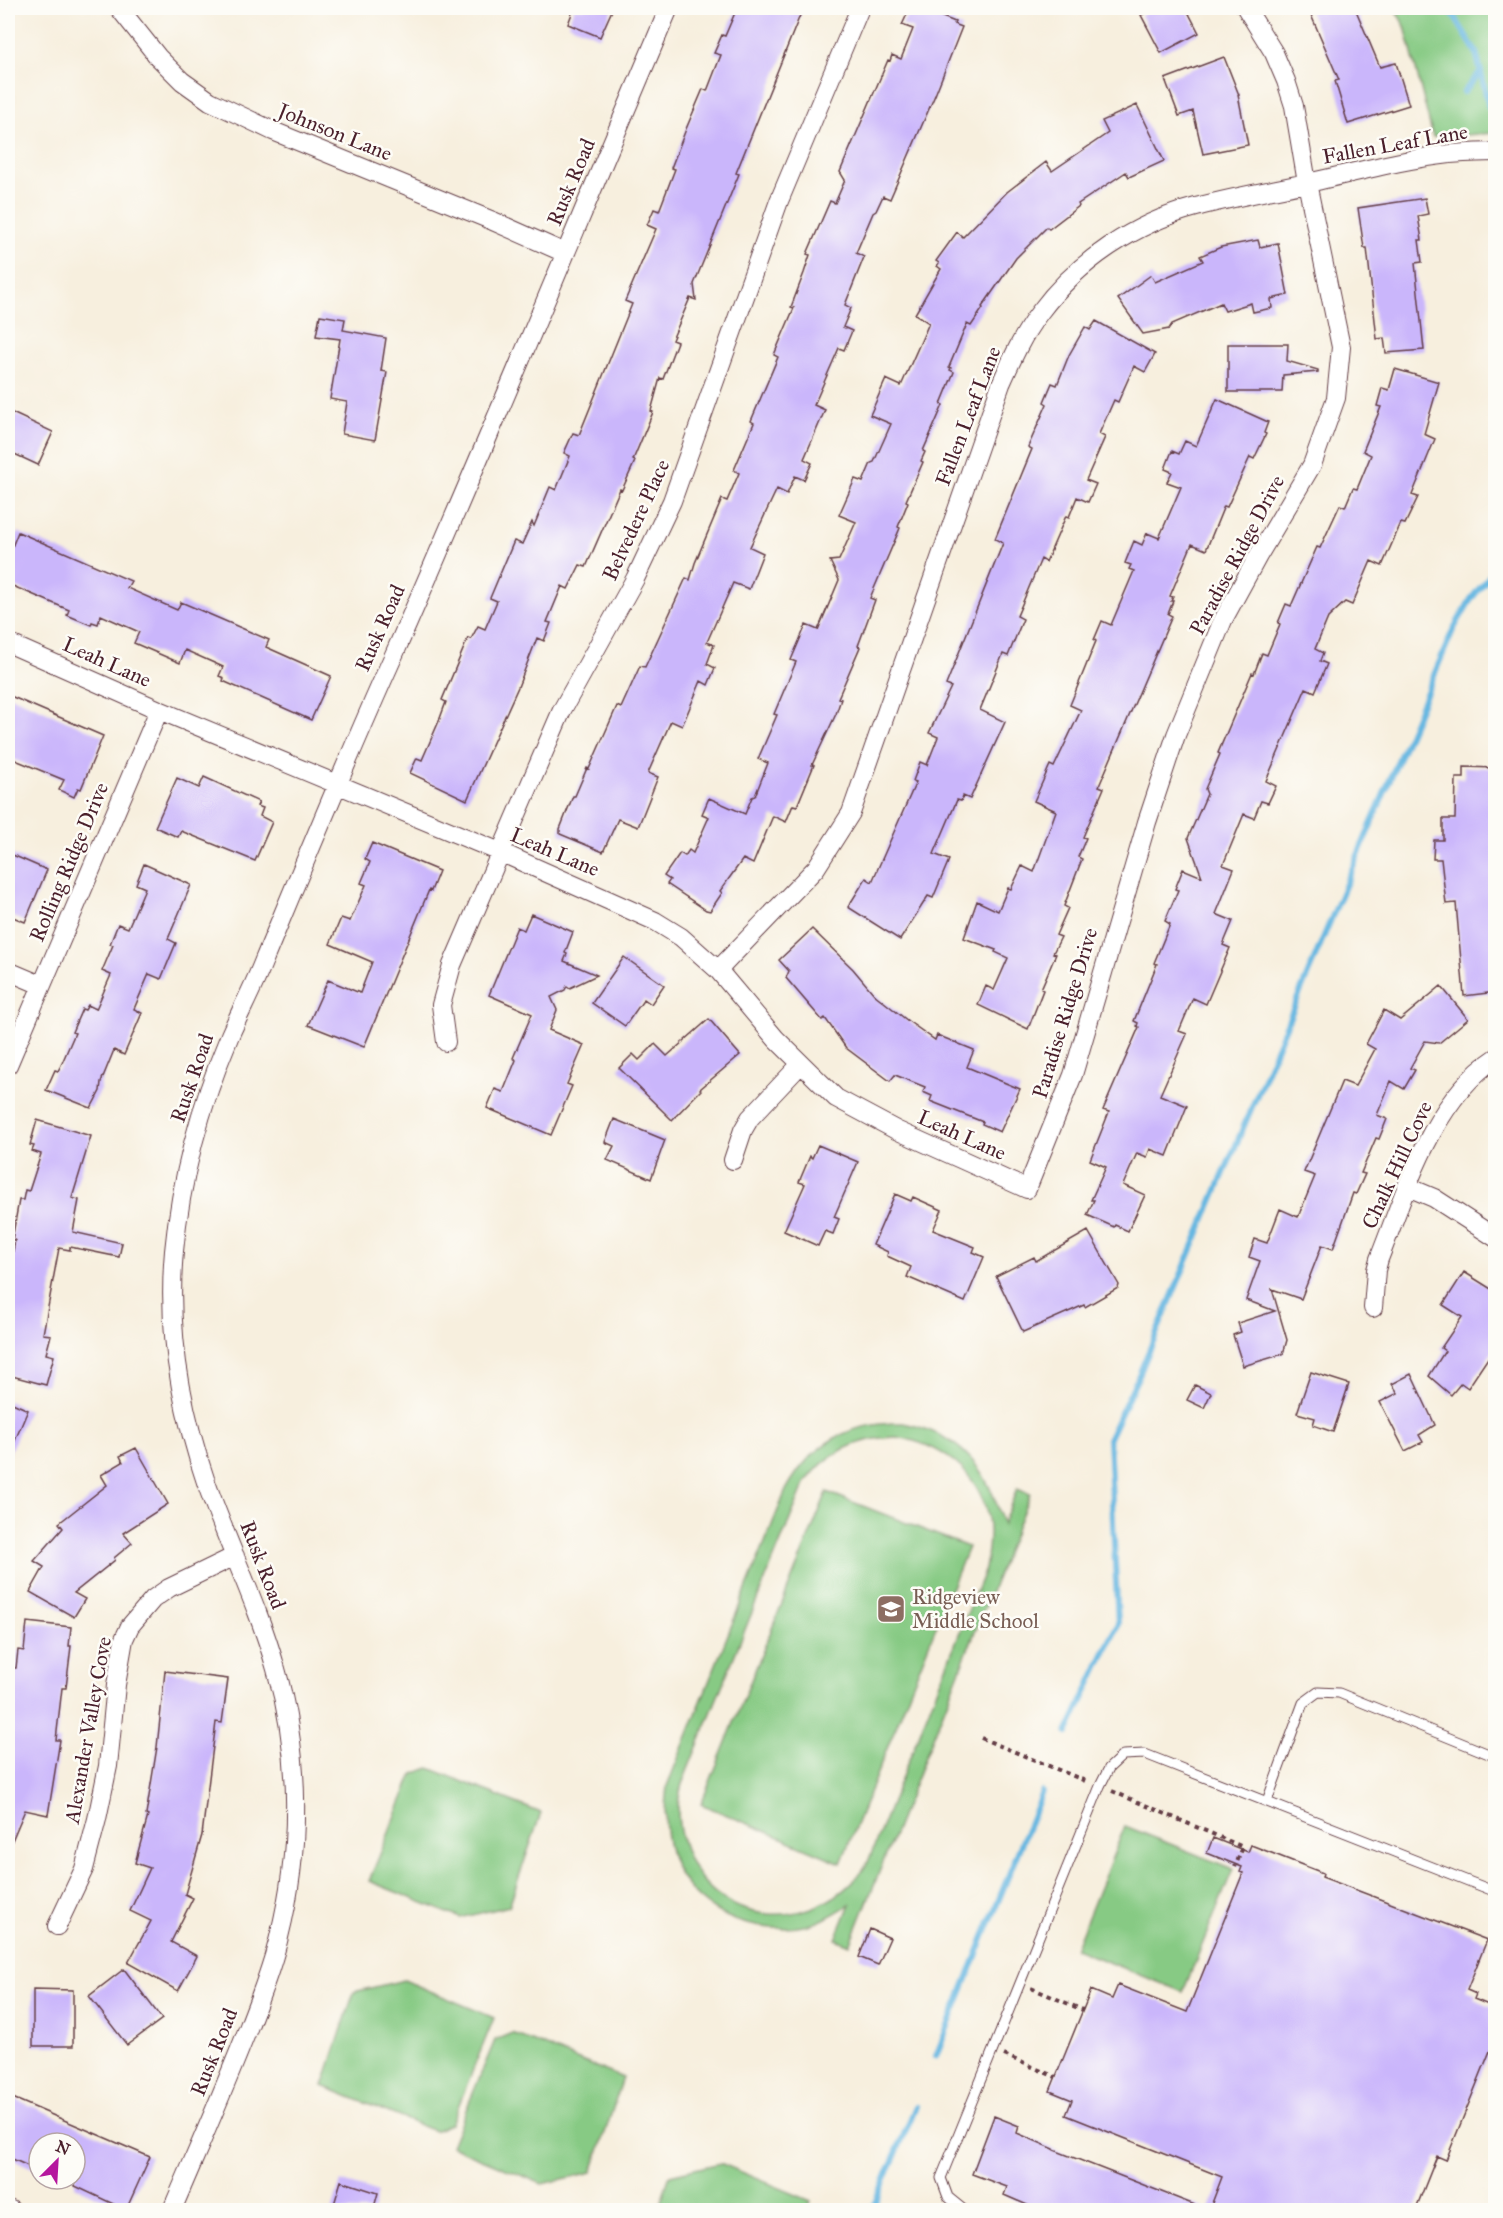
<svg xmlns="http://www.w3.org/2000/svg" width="1503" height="2218" viewBox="0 0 1503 2218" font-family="'IM FELL Great Primer',serif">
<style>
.green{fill:#87ca84;stroke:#687458;stroke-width:1.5;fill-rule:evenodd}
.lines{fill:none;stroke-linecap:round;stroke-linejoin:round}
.stream{stroke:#66b7e1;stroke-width:6}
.building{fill:#cab6fb}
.lane-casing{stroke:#643e46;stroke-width:11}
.street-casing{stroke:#643e46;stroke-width:20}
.path{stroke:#643e46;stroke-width:4;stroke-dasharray:4.5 4.5;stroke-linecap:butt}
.lane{stroke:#fff;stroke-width:9}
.street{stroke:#fff;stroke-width:18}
.labels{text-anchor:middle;stroke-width:5;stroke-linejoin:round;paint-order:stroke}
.street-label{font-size:21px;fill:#4a1f2b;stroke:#fdfcf7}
.education-label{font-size:21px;fill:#785e54;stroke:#fdfcf7;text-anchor:start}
</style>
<rect width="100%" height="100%" fill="#fdfcf7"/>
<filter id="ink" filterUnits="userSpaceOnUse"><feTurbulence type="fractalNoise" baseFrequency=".0167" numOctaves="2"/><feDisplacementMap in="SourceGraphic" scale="12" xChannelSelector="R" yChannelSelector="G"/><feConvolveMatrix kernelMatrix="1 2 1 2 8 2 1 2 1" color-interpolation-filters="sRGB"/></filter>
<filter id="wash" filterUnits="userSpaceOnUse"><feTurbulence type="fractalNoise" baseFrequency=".008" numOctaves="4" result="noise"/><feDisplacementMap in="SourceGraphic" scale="24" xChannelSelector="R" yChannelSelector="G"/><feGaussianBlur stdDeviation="1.35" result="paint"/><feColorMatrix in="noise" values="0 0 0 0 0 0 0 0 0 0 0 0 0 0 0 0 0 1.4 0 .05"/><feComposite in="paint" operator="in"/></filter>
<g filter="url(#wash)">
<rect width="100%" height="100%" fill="#f7efde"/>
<path class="green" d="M1394,8H1495V133L1433,137L1405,26Z
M903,1423C961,1434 988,1469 1003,1524L1017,1489L1030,1494L850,1945L836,1939L850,1904C837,1912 824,1921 809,1925C754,1938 689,1912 671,1855C664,1833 664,1809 667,1786L786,1490C812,1443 849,1422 903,1423ZM896,1437C940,1444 979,1471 988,1518C991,1534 988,1553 985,1569L868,1862C821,1937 710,1932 683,1843C677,1823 676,1804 682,1784L804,1485C826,1452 857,1438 896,1437Z
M827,1492L968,1547L841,1863L701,1804Z
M429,1768L541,1813L509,1906L460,1918L369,1881L413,1774Z
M1125,1826L1233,1869L1183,1992L1075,1949Z
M404,1980L494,2018L451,2124L434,2131L323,2086L354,1992Z
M512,2033L623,2078L592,2172L542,2184L451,2146L495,2040Z
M720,2163L811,2201L807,2210H658L670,2175Z"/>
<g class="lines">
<path class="stream" d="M1449,8L1476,52L1489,107
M1464,92L1481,71
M1067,1733L1118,1624L1109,1438L1138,1377L1453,630L1471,599L1496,568
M936,2056L1042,1792
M872,2210L916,2106"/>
</g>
<g id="blocks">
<path class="building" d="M574,8H613L600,37L568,24Z
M737,8H803L736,173L739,174L694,284L696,300L690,298L672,340L677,342L663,379L660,378L651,411L653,412L633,460L635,461L622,490L620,489L586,567L580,565L568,589L562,586L547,622L551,623L544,641L537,638L518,687L467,800L410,773L417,758L422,760L439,721L446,702L442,700L468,638L471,639L478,626L485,629L497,601L490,598L514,541L522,544L532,522L534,526L550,487L556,490L570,456L564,453L573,433L579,435L632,304L625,301L656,229L647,225L654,209L659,211L675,169L671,168L686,129L703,89L707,91L721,55L714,53L722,35L725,36Z
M910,8H920L955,22L954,24L962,27L935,95L890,199L883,196L876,211L873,213L856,253L864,257L845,305L851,308L843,327L852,331L844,350L839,348L814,405L825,410L804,459L812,463L804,480L795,476L787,494L777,489L767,510L750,547L763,553L749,589L733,583L707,642L714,645L707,664L715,668L708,685L701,681L682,726L671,721L648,773L658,777L638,827L618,819L603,852L560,834V829L573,796H575L587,768L589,769L617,706L621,708L640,666L645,667L686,578L690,580L695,563L722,499L727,501L739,473L734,470L754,423L751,421L778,357L774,355L794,308L791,307L804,273L810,255L807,254L830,201L835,203L845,180L840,172L888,60L890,61L892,55L901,59L913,29L902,25Z
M1156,8H1186L1199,33L1161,53L1141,15Z
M1308,8H1355L1380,67L1396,63L1409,105L1348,124L1335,81L1339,80Z
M1224,57L1239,95H1238L1248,145L1203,154L1193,111L1179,116L1165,79Z
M1137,105L1164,161L1129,177L1126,172L1078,204L1079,206L1049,229L1047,227L1016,258L982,307L983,308L971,326L967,324L949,367L951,368L950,370L954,372L941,404L943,405L923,451L925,452L921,461L923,462L906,501L908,502L898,527L900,528L870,598L875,600L858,646L860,647L838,698L841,699L836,714L812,765H814L797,806L793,805L786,822L773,816L753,864L743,859L720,891L722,893L710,911L706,910L667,884L670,880L664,876L680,853L685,856L689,850L693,853L709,817L702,814L709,798L745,814L752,797L755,796L768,763L758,759L777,715L774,714L796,662L791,660L806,625L818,630L839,580L830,561L839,560L856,522L839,515L855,479L863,482L871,463L874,462L891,424L870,415L886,379L901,386L929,323L915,314L941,269L937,266L939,263L936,261L957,232L963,237L1007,192L1046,162L1052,171L1108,133L1102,121Z
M1425,198L1428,214L1418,216L1422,240H1419L1422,262L1415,263L1424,350L1386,353L1384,338L1377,339L1367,248H1364L1358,208Z
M1258,240L1260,247L1278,243L1288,295L1271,299L1272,308L1253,312L1251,303L1225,311L1221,303L1172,324L1169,329L1143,334L1118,299L1151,275L1155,282L1203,261L1200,256L1221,247Z
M320,315L345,319L343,330L386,338L381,371L387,372L375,440L342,434L347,402L330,399L340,339L316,336Z
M1096,321L1155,354L1145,372L1134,366L1118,402L1114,400L1099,434L1105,437L1086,480L1096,484L1088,502L1077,497L1069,517L1066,516L1046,562L1041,559L1017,616L1023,619L1008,656L1003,654L980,710L1005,722L970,799L963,796L961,801L957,800L934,854L949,860L933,898L928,896L900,940L848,907L866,878L872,882L916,782L913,781L920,762L927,765L938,737L929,733L951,687L946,685L1003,543L995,539L1032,449L1028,447L1047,404L1044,402L1052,383L1057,385L1069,355L1085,327L1090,330Z
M1228,344H1288L1287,361L1318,370V372L1283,375L1282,392H1228Z
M1395,369L1439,382L1424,434L1435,439L1412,495L1418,497L1405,524L1401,523L1382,566L1371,561L1352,605L1345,602L1328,618L1315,649L1323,653L1320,661L1327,664L1315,692L1306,688L1266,781L1276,786L1268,803L1261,801L1254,818L1244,814L1223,865L1234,869L1216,914L1233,921L1223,945L1230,948L1206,1004L1193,998L1179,1031L1187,1034L1160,1095L1187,1106L1167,1156L1150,1149L1147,1157L1137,1153L1123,1185L1145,1195L1128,1231L1115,1225L1114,1227L1087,1215L1094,1200H1091L1106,1167L1090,1160L1109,1112L1103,1110L1139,1027L1137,1026L1138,1023L1134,1021L1157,964L1154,963L1170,924L1165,921L1178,890L1175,889L1183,869L1202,877L1188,838L1207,794L1205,789L1220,754L1218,753L1252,673L1254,674L1262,653L1267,655L1280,624L1278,623L1286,604L1291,606L1317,547L1320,548L1339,507L1340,505L1345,507L1353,488L1357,489L1371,455L1363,451L1381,407L1377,406L1382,388L1389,390Z
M1217,399L1268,422L1264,433L1266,434L1254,459L1250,457L1227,507L1224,506L1206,550L1192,544L1170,596L1173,597L1171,601H1173L1168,614L1172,616L1099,786L1104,788L1083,837L1086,838L1078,857L1082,859L1064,906L1068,908L1056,935L1061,937L1053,953L1056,954L1041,989L1043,990L1028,1029L978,1005L986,986L994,990L1008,958L995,952L996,950L964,938L977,901L998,911L1008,888L1011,889L1022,866L1034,872L1056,811L1034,801L1050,765L1054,767L1081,710L1070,705L1096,641L1094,640L1102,621L1111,625L1134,571L1129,569L1131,565L1125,563L1134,541L1142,545L1147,533L1159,538L1181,487L1167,482L1172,472L1165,469L1172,451L1179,454L1185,441L1196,446Z
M8,411L53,432L38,465L8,451Z
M18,532L131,581L127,588L177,610L181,602L269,640L266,647L331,676L311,720L223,681L224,678L219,676L223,667L185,650L180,663L134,643L139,632L101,615L98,624L92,622L91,625L67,615L69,610L8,584V557Z
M8,695L103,736L81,789L78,788L74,797L59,790L64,780L8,757Z
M1464,767L1496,768L1493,845H1496V992L1464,996L1456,903L1446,904L1441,859H1433L1434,840H1443V819H1455L1456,778H1464Z
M204,777L259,802L257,806L263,808L260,816L272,822L255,861L181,831L178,837L155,827L177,778L199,788Z
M372,843L439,871L431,891L429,890L364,1047L308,1025L328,980L360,993L372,962L330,944L341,918L350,921L366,885L361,883L370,862L365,859Z
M8,853L47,870L25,922L8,915Z
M144,864L191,885L168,939L176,943L161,979L149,974L134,1009L142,1013L124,1055L114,1050L101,1082L100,1091L91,1108L46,1090L55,1070L58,1071L62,1063L75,1033L72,1032L82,1009L85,1010L88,1005L96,1009L111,975L102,971L113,945L110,944L118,924L128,928L143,893L145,888L136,884Z
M531,914L573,932L565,953L567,954L564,961L597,975L570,988L567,986L565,990L551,997L557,1010L549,1030L584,1045L567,1084L572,1086L551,1135L487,1108L495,1089L503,1092L516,1060L513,1058L532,1014L489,995L517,927L524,930Z
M812,929L853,969L874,994L908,1021L935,1040L937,1035L974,1050L967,1067L1020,1089L1000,1132L982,1124L983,1122L930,1101L932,1096L923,1092L925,1087L895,1075L890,1081L846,1048L825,1018L822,1020L786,978L789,971L779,960Z
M624,957L664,985L651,1004L644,999L625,1026L592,1003Z
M1441,986L1468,1019L1439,1043L1425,1041L1410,1068L1415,1070L1404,1089L1391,1081L1377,1115L1387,1119L1379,1139L1376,1138L1361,1173L1365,1174L1356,1194L1353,1193L1333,1249L1322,1245L1301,1299L1272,1289L1287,1340L1283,1354L1243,1366L1233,1335L1241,1332L1238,1323L1275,1311L1246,1300L1260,1261L1249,1257L1255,1239L1267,1243L1280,1209L1298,1217L1315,1176L1304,1172L1342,1081L1355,1086L1375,1049L1366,1044L1384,1010L1400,1020Z
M709,1019L740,1055L700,1089L701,1090L672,1120L619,1068L633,1054L639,1060L655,1044L667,1056Z
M614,1119L665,1140L651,1179L607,1160L614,1146L605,1142Z
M37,1120L91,1136L72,1198L79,1200L73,1232L122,1243L119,1257L70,1247V1250L59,1248L43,1334L51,1335L46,1354L54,1356L46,1385L8,1375V1280L15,1240H12L19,1200H23L25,1190L29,1191L41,1154L32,1151L34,1146L30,1145Z
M818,1145L858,1162L834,1217L839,1219L833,1234L825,1231L818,1246L784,1231L805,1184L799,1182L810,1156L812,1158Z
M895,1194L911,1201L913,1197L942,1210L933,1230L975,1247L973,1252L984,1257L965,1302L907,1277L911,1267L887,1256L888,1252L873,1245Z
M1088,1231L1119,1285L1118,1288L1085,1307L1084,1305L1023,1332L996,1276L1034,1257L1036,1261Z
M1464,1272L1496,1292V1346L1468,1388L1461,1383L1451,1395L1429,1376L1445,1351L1441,1348L1462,1317L1443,1305Z
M1311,1372L1349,1384L1333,1432L1313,1425L1315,1418L1297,1413Z
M1411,1374L1435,1425L1419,1435L1423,1442L1405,1451L1380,1402L1398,1393L1392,1384Z
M1195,1385L1211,1393L1204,1408L1187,1400Z
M8,1401L28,1410L8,1457Z
M136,1448L168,1504L123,1533L132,1543L114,1558L115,1560L74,1593L85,1599L74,1617L30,1592L44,1567L34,1561L63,1528L59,1523L107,1485L101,1475L123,1462L120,1456Z
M27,1622L71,1627L69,1646H71L66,1688H62L56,1740H60L48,1815L25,1810L8,1850V1747L10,1725H8V1711L13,1668H16L18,1650L24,1651Z
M165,1671L228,1679L222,1723L216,1722L202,1835L185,1894L193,1898L171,1942L197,1956L178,1991L128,1963L151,1921L130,1911L150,1868L135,1863L148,1816L146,1815L157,1747Z
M1213,1838L1248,1852L1251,1845L1323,1873L1322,1877L1487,1940L1467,1990L1476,1994L1474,1999L1496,2008V2036L1446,2160L1437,2156L1415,2211H1209L1222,2177L1066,2115L1072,2100L1050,2091L1091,1990L1112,1999L1118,1985L1187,2012L1243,1873L1240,1872L1242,1867L1207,1853Z
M870,1929L890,1938L878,1965L859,1957Z
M124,1969L162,2019L127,2045L89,1996Z
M33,1989L73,1990V2046H33Z
M8,2096L150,2157L126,2210L75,2186V2143H39V2171L8,2157Z
M994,2116L1019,2126L1017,2133L1054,2149V2150L1205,2209L1204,2211H1041L1004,2195L1007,2187L972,2174Z
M341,2181L378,2193L373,2211H332Z"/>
</g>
</g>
<g filter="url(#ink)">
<use href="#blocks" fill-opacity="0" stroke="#643e46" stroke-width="1.5"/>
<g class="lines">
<g class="lane-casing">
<path id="lane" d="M1267,1801L1303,1703L1318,1692L1339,1693L1496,1757
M964,2210L948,2197L941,2178L1100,1786L1109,1768L1123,1755L1145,1754L1496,1892"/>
</g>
<g class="street-casing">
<path id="street" d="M119,8L158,57L182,81L210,101L273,131L493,221L565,253
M8,643L159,710L500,852L655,921L681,937L718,970L776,1039L836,1098L896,1130L1027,1189L1073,1075L1147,822L1176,735L1223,620L1258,556L1312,465L1336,398L1341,347L1307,183L1294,106L1286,81L1274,53L1246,8
M718,970L816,868L851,813L1001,384C1012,359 1023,334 1040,312C1078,261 1135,223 1196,207C1234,197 1273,190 1312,182C1357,172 1404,159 1450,154C1465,153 1480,152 1496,152
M8,971L41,985
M446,1042L441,1005L452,965L562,710L635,579L672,501L779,201L860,8
M8,1065L159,710
M733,1160L743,1130L750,1118L800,1065
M1408,1187L1434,1198L1496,1238
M1373,1308L1376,1270L1379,1259C1406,1191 1432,1100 1496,1058
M57,1926L84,1869L97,1819L108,1766L116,1685L124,1639L130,1626L153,1599L169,1588L235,1556
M8,2209L11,2210
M172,2210C198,2149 225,2088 249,2026C260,1997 272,1968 279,1937C301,1850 301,1756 276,1669C258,1605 228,1545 206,1482C181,1409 167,1328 174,1251C181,1176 201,1104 230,1035C241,1010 254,986 264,960C306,859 348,757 393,657C488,442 577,224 669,8"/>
</g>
<path class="path" d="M981,1738L1088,1782
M1112,1791L1243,1847L1235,1867
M1031,1988L1083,2010
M1004,2055L1056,2077"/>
<use href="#lane" class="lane"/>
<use href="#street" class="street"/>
</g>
</g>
<defs>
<g id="school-square" transform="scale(1.5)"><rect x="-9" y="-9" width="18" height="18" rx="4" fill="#8d6e63" stroke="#fdfcf7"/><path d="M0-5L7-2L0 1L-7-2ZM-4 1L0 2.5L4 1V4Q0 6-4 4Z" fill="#fff"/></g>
</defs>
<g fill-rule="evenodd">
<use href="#school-square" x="891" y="1609"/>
</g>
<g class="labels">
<g class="street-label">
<text transform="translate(335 132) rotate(22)" y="7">Johnson Lane</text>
<text transform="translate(1395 144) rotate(-10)" y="7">Fallen Leaf Lane</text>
<text transform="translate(571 182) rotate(-67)" y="7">Rusk Road</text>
<text transform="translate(968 416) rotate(-69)" y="7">Fallen Leaf Lane</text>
<text transform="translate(636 520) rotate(-65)" y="7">Belvedere Place</text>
<text transform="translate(1237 555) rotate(-62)" y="7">Paradise Ridge Drive</text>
<text transform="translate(380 628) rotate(-66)" y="7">Rusk Road</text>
<text transform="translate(107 662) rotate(24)" y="7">Leah Lane</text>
<text transform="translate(555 852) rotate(23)" y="7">Leah Lane</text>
<text transform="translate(69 862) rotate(-67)" y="7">Rolling Ridge Drive</text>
<text transform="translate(1065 1013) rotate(-73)" y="7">Paradise Ridge Drive</text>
<text transform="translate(192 1078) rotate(-71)" y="7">Rusk Road</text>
<text transform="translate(962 1135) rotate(24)" y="7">Leah Lane</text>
<text transform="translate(1397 1165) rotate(-65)" y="7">Chalk Hill Cove</text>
<text transform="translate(263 1565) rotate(69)" y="7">Rusk Road</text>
<text transform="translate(88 1730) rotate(-80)" y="7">Alexander Valley Cove</text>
<text transform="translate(214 2052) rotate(-68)" y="7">Rusk Road</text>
</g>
<g class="education-label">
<text x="912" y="1604">Ridgeview<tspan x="912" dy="24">Middle School</tspan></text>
</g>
</g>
<rect width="1503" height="2218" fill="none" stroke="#fdfcf7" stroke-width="30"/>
<g transform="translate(57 2161) rotate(24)"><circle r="28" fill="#fdfcf7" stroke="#b5a4a5" stroke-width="1.5"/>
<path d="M0-4.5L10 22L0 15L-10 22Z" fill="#b5179e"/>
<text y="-9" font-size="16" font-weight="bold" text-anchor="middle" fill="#4a1f2b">N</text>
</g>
</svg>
